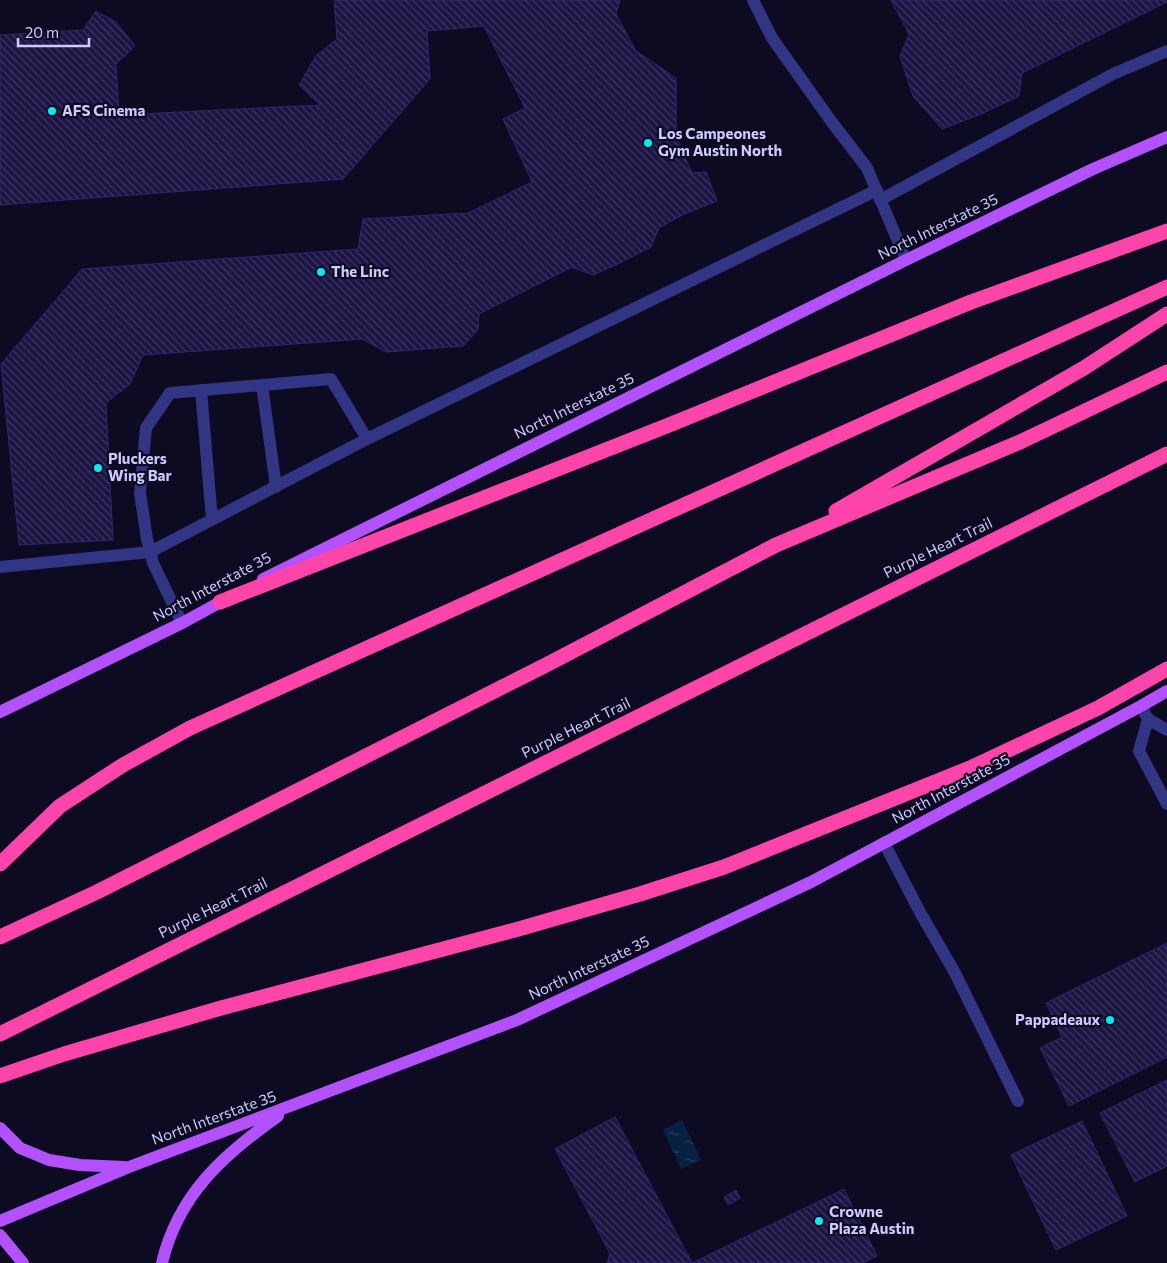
<svg xmlns="http://www.w3.org/2000/svg" width="1167" height="1263" viewBox="0 0 1167 1263" font-family="Commissioner,sans-serif">
<style>
.water{fill:url(#water-ripples)}
.building{fill:url(#building-back-hatch);stroke:#302671}
.lines{fill:none;stroke-linecap:round;stroke-linejoin:round}
.minor{stroke:#323484;stroke-width:12}
.major{stroke:#b451ff;stroke-width:12}
.highway{stroke:#ff45aa;stroke-width:15}
.poi-dot{fill:#00ecf5;stroke:#0d0b21;stroke-width:2}
.labels{text-anchor:middle;stroke-width:4.5;stroke-linejoin:round;paint-order:stroke}
.poi-label{font-size:15px;font-weight:bold;fill:#cdcaff;stroke:#0d0b21;text-anchor:start}
.street-label{font-size:15px;fill:#cdcaff;stroke:#0d0b21}
</style>
<defs>
<pattern id="water-ripples" width="26" height="14" patternUnits="userSpaceOnUse" patternTransform="scale(1.25)"><rect width="26" height="14" fill="#072143"/><path d="M2 4q2-2 4 0t4 0M15 11q2-2 4 0t4 0" fill="none" stroke="#2a405f"/></pattern>
<pattern id="building-back-hatch" width="6" height="6" patternUnits="userSpaceOnUse" patternTransform="scale(1.25)"><rect width="6" height="6" fill="#1c1543"/><path d="M-1 5l2 2M0 0l6 6M5-1l2 2" fill="none" stroke="#3c365f"/></pattern>
</defs>
<rect width="100%" height="100%" fill="#0d0b21"/>
<path class="water" d="M682,1120L701,1160L681,1169L663,1130Z"/>
<path class="building" d="M334,0H620L616,14L636,51L676,78V137L692,173L706,172L717,201L684,214L659,228L651,247L622,262L593,275L572,267L479,314L478,330L463,346L386,352L362,339L143,355L130,384L106,403L113,540L19,545L1,364L82,269L358,249L363,219L468,213L532,182L503,119L525,108L484,26L427,31L430,79L343,179L0,205V35L83,30L96,11L116,22L135,46L116,64L119,115L320,105L299,85L316,56L337,39Z
M891,0H1167V2L1022,73L1019,96L981,114L942,129L913,96L900,56L909,34Z
M1167,943V1057L1069,1106L1040,1048L1062,1037L1046,1003Z
M1167,1080V1166L1135,1182L1100,1113Z
M615,1117L692,1263L844,1189L877,1256L862,1263H615L555,1149Z
M1082,1121L1127,1216L1056,1250L1011,1155Z
M736,1190L740,1198L728,1205L724,1197Z
M610,1253L615,1263H607Z"/>
<g class="lines">
<path class="minor" d="M753,0L772,38L831,121L867,168L906,260
M880,200L1113,74L1167,51
M262,385L276,487
M201,390L212,520
M0,567L150,552L367,439
M182,623L153,563L147,539L140,493L146,428L170,393L331,379L367,439L877,190
M1144,712L1148,719L1167,730
M1148,719L1139,751L1167,804
M884,843L921,914L954,971L1018,1101"/>
<path class="major" d="M263,579L906,260L1093,169L1167,137
M0,712L182,623L228,598
M0,1128L20,1148L49,1160L80,1165L124,1167
M0,1221L129,1167L517,1020L811,882L1141,706L1167,691
M0,1235L23,1263
M162,1263C178,1195 223,1155 278,1116"/>
<path class="highway" d="M836,511L1084,368L1167,314
M220,602L669,425L971,302L1167,231
M0,864L60,806L123,765L190,728L1167,287
M0,937L97,892L544,666L776,545L1020,442L1167,372
M0,1034L1167,454
M0,1076L64,1054L221,1008L515,930L640,894L724,867L970,768L1098,708L1167,669"/>
</g>
<g class="poi-dot">
<circle cx="52" cy="111" r="5"/>
<circle cx="648" cy="143" r="5"/>
<circle cx="321" cy="272" r="5"/>
<circle cx="98" cy="468" r="5"/>
<circle cx="1110" cy="1020" r="5"/>
<circle cx="819" cy="1221" r="5"/>
</g>
<g class="labels">
<g class="poi-label">
<text x="62" y="116">AFS Cinema</text>
<text x="658" y="139">Los Campeones<tspan x="658" dy="17">Gym Austin North</tspan></text>
<text x="331" y="277">The Linc</text>
<text x="108" y="464">Pluckers<tspan x="108" dy="17">Wing Bar</tspan></text>
<text x="1100" y="1025" text-anchor="end">Pappadeaux</text>
<text x="829" y="1217">Crowne<tspan x="829" dy="17">Plaza Austin</tspan></text>
</g>
<g class="street-label">
<text transform="translate(938 227) rotate(-26)" y="5">North Interstate 35</text>
<text transform="translate(574 406) rotate(-26)" y="5">North Interstate 35</text>
<text transform="translate(938 548) rotate(-26)" y="5">Purple Heart Trail</text>
<text transform="translate(212 587) rotate(-28)" y="5">North Interstate 35</text>
<text transform="translate(576 728) rotate(-26)" y="5">Purple Heart Trail</text>
<text transform="translate(951 789) rotate(-28)" y="5">North Interstate 35</text>
<text transform="translate(213 908) rotate(-26)" y="5">Purple Heart Trail</text>
<text transform="translate(589 968) rotate(-25)" y="5">North Interstate 35</text>
<text transform="translate(214 1118) rotate(-20)" y="5">North Interstate 35</text>
</g>
</g>
<path d="M18 38v8h71v-8" fill="none" stroke="#cdcaff" stroke-width="2.5"/>
<text x="25" y="38" font-size="15" fill="#cdcaff" stroke="#0d0b21" stroke-width="4" paint-order="stroke">20 m</text>
</svg>
